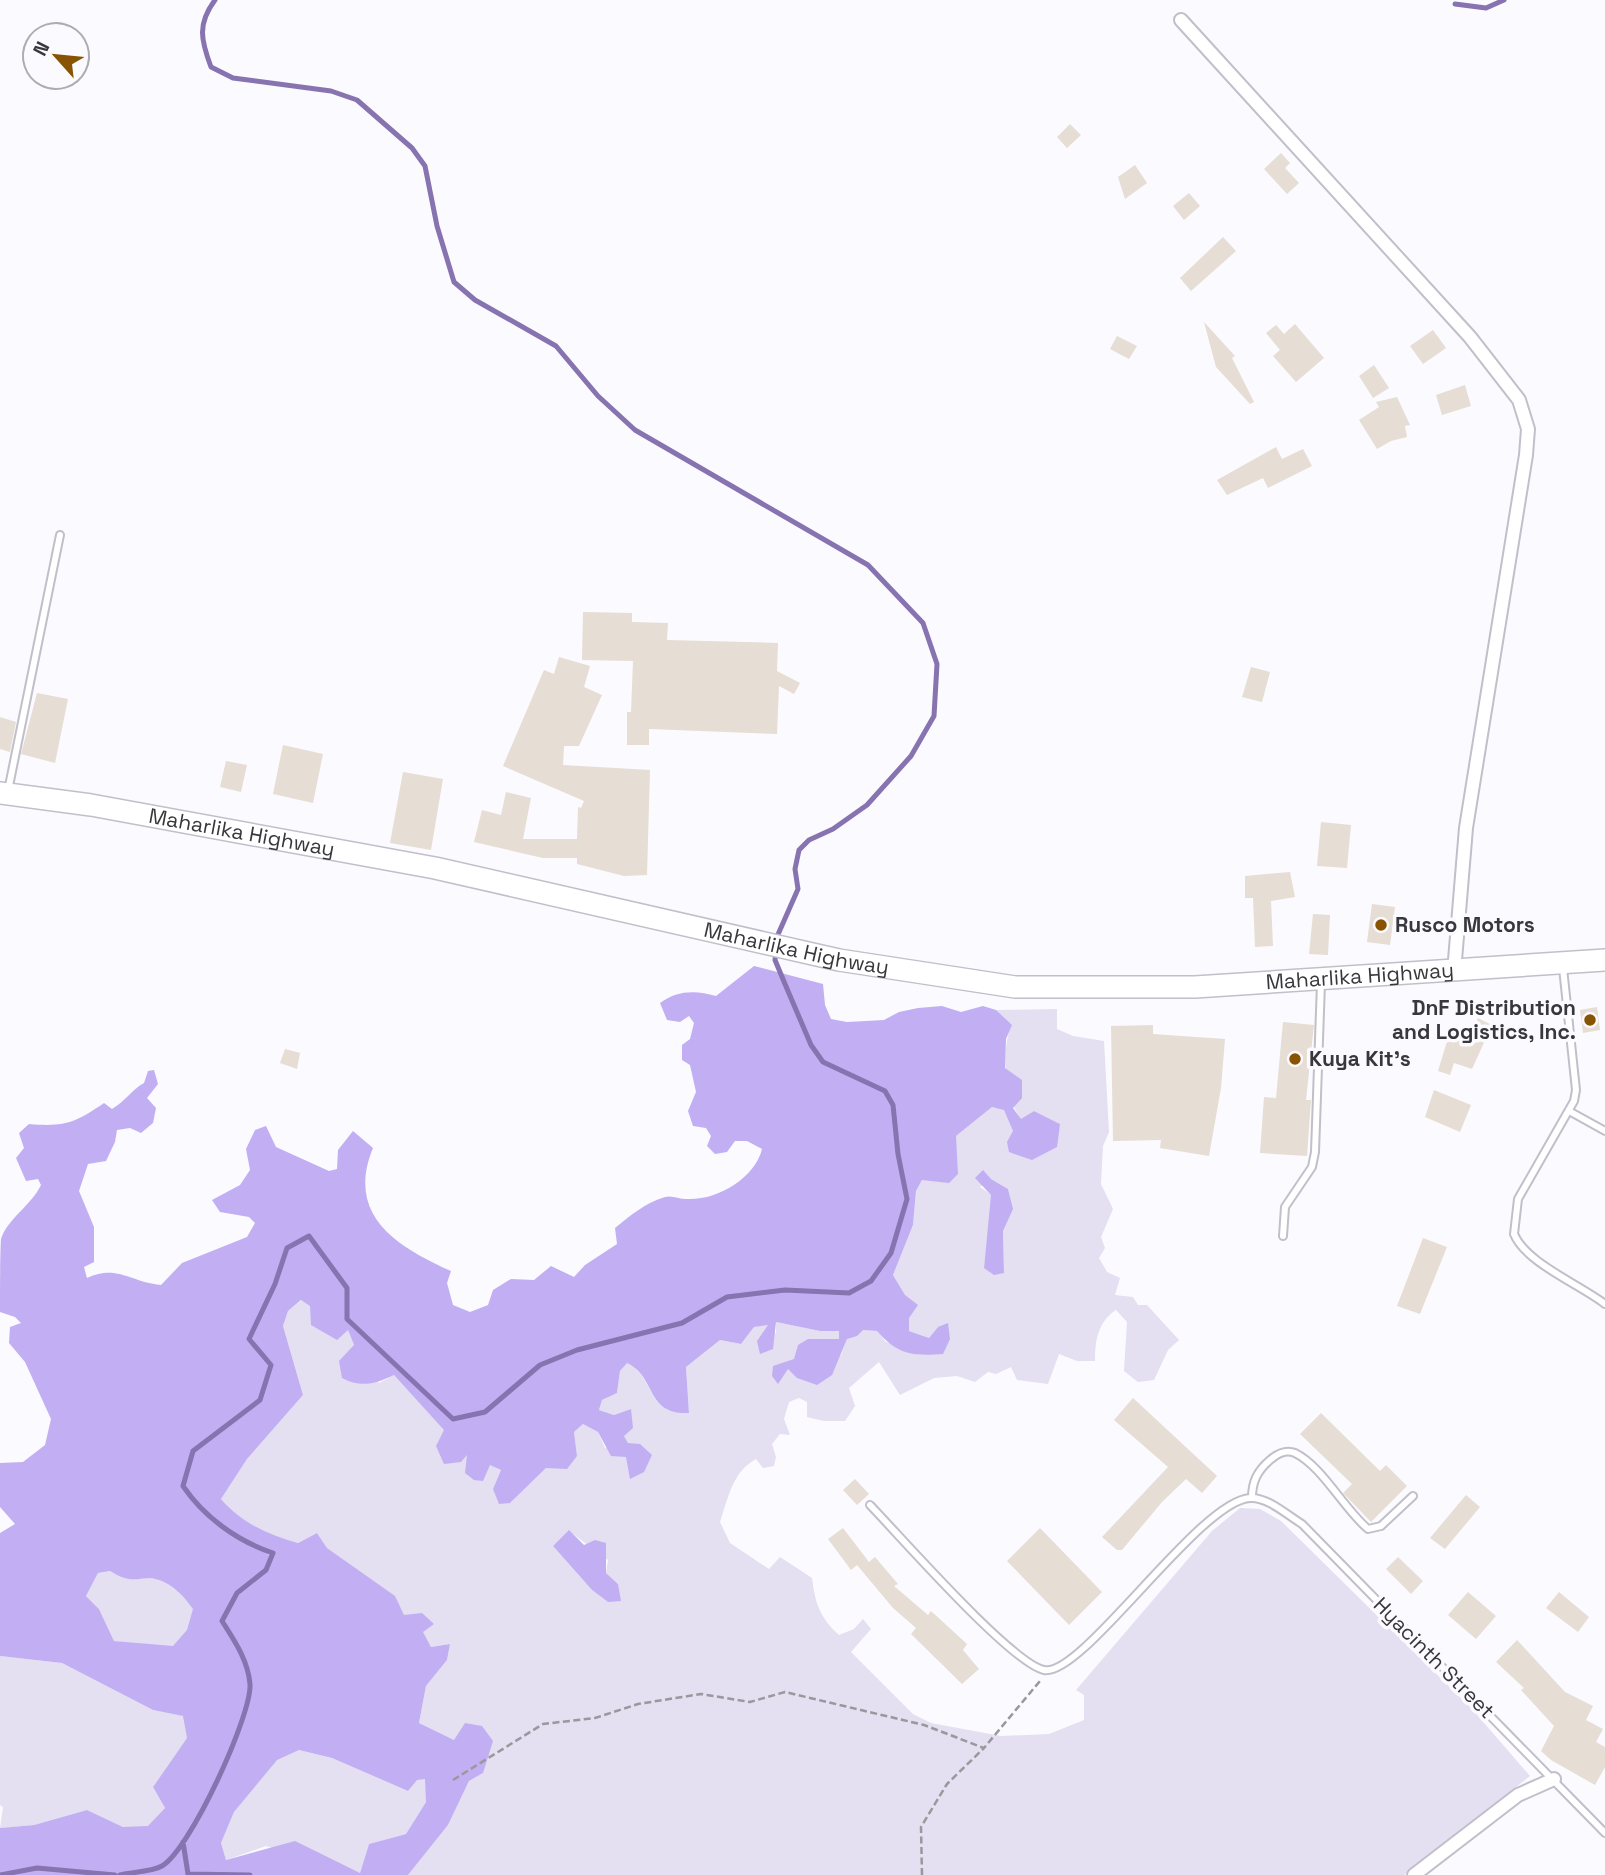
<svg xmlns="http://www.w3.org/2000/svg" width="1605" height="1875" viewBox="0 0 1605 1875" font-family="'Space Grotesk',sans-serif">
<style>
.green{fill:#e4dff1;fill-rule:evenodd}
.forest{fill:#c2aef3;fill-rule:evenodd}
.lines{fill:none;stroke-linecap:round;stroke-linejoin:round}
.stream{stroke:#8673b0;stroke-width:5}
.building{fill:#e6ddd4}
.lane-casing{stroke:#c1bfca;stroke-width:10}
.street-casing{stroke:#c1bfca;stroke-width:16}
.primary-casing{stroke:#c1bfca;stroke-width:24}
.path{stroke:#99989c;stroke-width:2.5;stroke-dasharray:7 3.5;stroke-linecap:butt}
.lane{stroke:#fff;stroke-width:6}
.street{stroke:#fff;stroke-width:12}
.primary{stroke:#fff;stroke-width:21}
.poi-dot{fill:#895401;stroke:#fbfaff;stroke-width:2.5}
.labels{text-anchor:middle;stroke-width:7;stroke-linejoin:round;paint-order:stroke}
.street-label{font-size:21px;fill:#38373b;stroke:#fbfaff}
.poi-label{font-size:21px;font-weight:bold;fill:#38373b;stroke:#fbfaff;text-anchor:start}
</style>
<rect width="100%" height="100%" fill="#fbfaff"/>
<path class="green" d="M1057,1009V1029L1073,1036L1104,1041L1109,1132L1103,1146L1101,1184L1113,1209L1101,1237L1105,1248L1099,1258L1107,1272L1120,1278L1115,1295L1133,1297L1138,1305H1147L1179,1340L1168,1350L1154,1380L1138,1382L1124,1371L1127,1322L1116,1310C1098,1322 1095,1340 1095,1361H1077L1059,1354L1048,1384L1017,1380L1011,1367L996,1374L988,1372L975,1382L957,1376L934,1378L900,1395L879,1362L849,1388L855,1406L845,1421H824L807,1417V1402L799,1398L789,1402L784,1419L790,1435L780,1434L772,1444L776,1457L774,1466L763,1468L756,1459C733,1471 728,1498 720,1522L730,1543L769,1569L780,1557L812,1578C815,1603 820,1618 839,1635L854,1629L863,1619L871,1629L851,1652L913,1714L931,1723L1001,1736L1049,1734L1084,1720V1695L1076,1690L1212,1531L1240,1508L1260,1509L1281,1521L1472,1709L1530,1776L1404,1875H408L448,1825L469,1781L483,1773L454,1740L419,1723L426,1686L447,1660L450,1644L431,1647L422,1631L434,1624L404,1615L355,1568L327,1548L317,1533L298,1543C267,1535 242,1523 221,1499L247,1459L303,1395L283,1326L288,1311L302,1300L348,1330L354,1345L379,1383L394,1375L467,1454L501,1470L493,1489L510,1503L546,1468L577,1456L574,1432L583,1424L598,1432L605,1448L628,1443L624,1436L631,1409L614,1415L599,1410L602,1400L617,1393L620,1371L627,1362C655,1377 647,1417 689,1412L686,1367L720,1340L741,1344L754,1327L769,1324L776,1334V1322L820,1331L839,1330V1339C820,1340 798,1352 788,1368L841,1355L847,1338L863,1330L877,1331L886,1342L943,1354L938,1327L929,1338L909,1331L905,1295L893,1275L913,1225L916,1191L922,1180L956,1146V1136L992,1107L1004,1109L1013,1131L1060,1124L1034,1111L1021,1120C1004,1094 1001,1054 1011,1025L996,1010ZM991,1179L1008,1189L1012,1209L1003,1231L1004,1272L984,1268L992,1195L980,1187ZM569,1531L608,1560L606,1573L618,1584L608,1602L592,1590L553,1546Z
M110,1571C136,1586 140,1574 159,1580C174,1585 184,1598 194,1609L188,1630L173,1647L114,1641L99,1609L86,1596L98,1573Z
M0,1656L62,1663L153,1710L184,1716L187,1738L153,1787L165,1808L148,1827H123L87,1810L34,1825L0,1828L3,1807L0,1805Z
M299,1750L332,1758L408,1791L417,1779H426V1802L406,1834L369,1844L360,1873L266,1846L226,1860L221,1843L234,1812L277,1759Z"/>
<path class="forest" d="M754,966L823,984L825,1005L831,1019L847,1022L884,1020L899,1012L918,1008L942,1006L961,1012L983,1006L996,1010L1012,1025L1006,1039L1005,1068L1022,1080V1098L1013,1108L1021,1119L1034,1111L1060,1124L1057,1147L1032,1160L1009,1152L1007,1142L1013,1131L1004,1110L992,1107L956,1136L958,1174L949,1183L922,1180L916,1191L913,1225L893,1275L905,1295L918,1305L909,1318V1331L929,1338L938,1327L948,1323L950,1339L943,1354C912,1356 898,1355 877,1331L863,1330L857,1336L847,1339L832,1375L817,1385L797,1378L788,1369L778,1384L772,1376L773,1366L794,1359L798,1345L808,1339H839V1331H820L776,1322L773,1349L760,1354L757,1341L768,1325L754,1327L741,1344L720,1340L686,1367L689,1413C645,1415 657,1377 627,1363L620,1371L617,1393L602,1400L599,1410L614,1415L631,1409L633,1428L624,1436L628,1443L640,1444L652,1455L644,1472L630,1479L626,1457L611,1456L598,1432L583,1424L574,1432L577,1456L567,1469L546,1468L510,1503L499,1504L493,1489L501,1470L490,1465L483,1481L474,1480L465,1473L467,1455L461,1462L444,1464L436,1446L444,1430L394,1375C375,1384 361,1388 342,1378L339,1361L354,1345L348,1330L337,1340L311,1325L310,1306L301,1300L288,1311L283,1326L303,1395L247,1459L221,1499C242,1523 268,1535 298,1543L317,1533L327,1548L395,1596L404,1615L422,1613L434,1624L423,1632L431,1647L450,1644L447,1660L426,1686L419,1723L454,1740L465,1723L482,1726L493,1741L483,1773L469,1781L448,1825L408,1875H0V1828L34,1825L87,1810L123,1827L148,1826L165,1808L153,1787L187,1738L183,1716L153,1710L62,1663L0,1656V1533L15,1524L0,1507V1463L23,1462L45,1445L51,1419L25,1362L9,1343L10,1327L21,1323L15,1317L0,1312C0,1294 0,1255 1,1239C8,1218 31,1206 41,1185L38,1179L26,1181L16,1158L24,1148L19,1133L29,1124C65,1127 75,1123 104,1103L112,1109C126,1101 131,1090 144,1083L148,1071L154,1070L158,1084L147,1098L156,1108L153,1123L141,1133L130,1128L117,1130L115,1142L106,1161L88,1164L79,1191L94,1227V1262L84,1267L87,1278C117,1264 130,1282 161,1285L182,1263L247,1237L255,1223L249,1217L220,1212L212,1200L240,1185L250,1170L246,1149L255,1130L266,1126L276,1147L329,1171L337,1169L338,1150L353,1131L373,1148C345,1216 398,1247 451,1271L447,1283L453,1305L470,1312L488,1305L493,1290L511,1279L534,1280L551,1266L574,1277L585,1265L617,1244L615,1228C631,1215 645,1203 665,1197C672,1195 679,1199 686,1199C717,1201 755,1178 762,1149L747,1141H735L727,1152L715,1154L707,1146L711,1136L706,1128L693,1126L688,1111L696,1092L690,1065L682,1060V1045L690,1039L694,1023L689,1016L680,1022L667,1020L660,1003C677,990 696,990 716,996ZM110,1571C136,1587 139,1574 159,1580C174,1585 184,1597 193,1609L187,1630L173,1646L114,1641L99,1609L86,1596L98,1573ZM299,1750L332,1758L408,1791L417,1780L425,1779L426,1802L406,1834L369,1844L360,1873L295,1841L226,1860L221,1843L234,1812L277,1760Z
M983,1170L991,1179L1008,1189L1013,1209L1003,1231L1004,1273L994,1275L984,1268L991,1195L975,1178Z
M569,1530L584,1545L595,1540L606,1543V1573L618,1584L621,1601L608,1602L592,1590L553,1546Z"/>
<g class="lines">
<path class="stream" d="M215,0C197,24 201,40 211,67L233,78L331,91L357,100L412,148L425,166L437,226L454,282L475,300L556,346L598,396L635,430L868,565L923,623L937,664L934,716L911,756L867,805L833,829L809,840L799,850L795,869L798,889L776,939
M1455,4L1486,8L1504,0
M183,1842L188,1874L250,1875
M0,1875L37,1868L115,1875
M120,1875C132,1872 151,1872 162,1866C190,1850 252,1715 250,1684C248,1660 234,1640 222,1621L237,1593L266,1570L273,1553C237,1541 204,1517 183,1486L193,1451L260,1400L271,1365L249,1339L275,1284L287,1248L309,1236L347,1288V1319L453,1419L485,1412L540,1365L577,1350L682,1323L727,1297L785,1290L849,1293L871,1281L891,1253L907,1199L898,1154L893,1105L885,1091L823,1062L811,1045L785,984L775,960L776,949"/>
</g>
<path class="building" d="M1070,124L1081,135L1067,148L1057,137Z
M1281,153L1290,163L1285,168L1299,183L1287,194L1264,169Z
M1135,165L1147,183L1125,199L1118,177Z
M1189,193L1200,206L1184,220L1173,206Z
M1223,237L1236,251L1191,291L1180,278Z
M1204,322L1235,356L1232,358L1254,402L1250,404L1216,367Z
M1295,324L1324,358L1296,382L1273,356L1280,350L1266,333L1276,325L1284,334Z
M1433,330L1446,348L1423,364L1410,346Z
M1117,336L1137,346L1129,359L1110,349Z
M1374,365L1389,388L1373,398L1359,376Z
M1465,385L1471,406L1442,415L1436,395Z
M1397,397L1410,425L1405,426L1407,437L1391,441L1377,449L1359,420L1379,407L1376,402Z
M1276,447L1282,459L1303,449L1312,466L1268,488L1263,478L1227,495L1217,480Z
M583,612L632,613V622L668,623L667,640L778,643L777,671L800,683L794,694L779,686L777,734L649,729V745H627V712H631L633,661L582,660Z
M559,657L590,666L584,687L602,695L579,746H564L563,765L650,770L647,875L624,876L577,864V858H543L474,842L482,810L501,815L506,792L531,798L523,839H577L578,807L581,808L584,801L503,766L544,670L554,674Z
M1251,667L1270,672L1262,702L1242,697Z
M37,693L68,699L55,763L21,754Z
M0,717L16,722L10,752L0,749Z
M283,745L323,754L313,803L273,794Z
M226,761L247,765L241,792L220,787Z
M403,772L443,779L431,850L390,843Z
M1321,822L1351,825L1347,868L1317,866Z
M1290,872L1295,897L1271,901L1273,946L1255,947L1253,898H1245V876Z
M1372,904L1395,907L1390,945L1367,942Z
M1313,914L1330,915L1328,955L1309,954Z
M1597,1007L1600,1030L1583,1033L1580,1010Z
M1478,1018L1492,1025L1472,1069L1454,1063L1450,1075L1438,1071L1451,1028L1471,1034Z
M1283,1022L1314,1025L1306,1100H1311L1307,1156L1260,1153L1264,1097L1276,1098Z
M1153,1025V1034L1225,1039L1221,1088L1209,1156L1160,1148L1161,1140L1113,1141L1111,1026Z
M285,1049L300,1053L297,1069L280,1063Z
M1434,1090L1471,1105L1460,1132L1425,1117Z
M1423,1238L1447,1247L1420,1314L1397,1306Z
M1133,1398L1217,1476L1202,1493L1186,1479L1162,1502L1122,1550H1117L1102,1537L1168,1467L1114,1420Z
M1321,1413L1380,1471L1386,1465L1407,1486L1371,1522L1343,1493L1352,1484L1300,1434Z
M855,1479L869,1494L857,1505L843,1490Z
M1466,1495L1480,1507L1445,1549L1430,1538Z
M843,1528L869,1562L875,1557L898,1584L894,1586L928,1615L931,1611L967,1644L963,1650L979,1669L962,1684L911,1634L916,1628L893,1608L857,1565L851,1570L828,1539Z
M1040,1528L1102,1592L1069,1625L1007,1561Z
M1398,1557L1423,1581L1411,1594L1386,1569Z
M1468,1592L1496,1616L1476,1639L1448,1615Z
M1559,1592L1589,1617L1578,1632L1546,1608Z
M1517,1640L1565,1692L1593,1706L1586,1720L1603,1729L1596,1742L1605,1747V1767L1595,1785L1551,1760L1541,1751L1554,1726L1521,1690L1524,1688L1496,1662Z"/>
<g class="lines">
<g class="lane-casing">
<path id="lane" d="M8,791L60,535
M1563,968L1576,1090L1574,1101L1518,1199L1514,1234C1526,1263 1579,1284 1605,1304
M1569,1111L1605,1131
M1283,1236L1285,1207L1312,1167L1315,1152L1321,983
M1252,1498C1252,1482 1257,1471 1270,1460C1277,1454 1285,1449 1295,1453C1322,1466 1344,1509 1368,1529L1381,1526L1413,1496
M870,1505C900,1536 1011,1663 1044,1670C1082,1678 1199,1501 1250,1498C1268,1497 1287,1515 1302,1524L1605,1833"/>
</g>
<g class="street-casing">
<path id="street" d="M1181,20L1470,337L1519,400L1528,429L1526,455L1466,828L1454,972
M1414,1875L1518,1795L1554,1779"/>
</g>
<g class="primary-casing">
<g id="primary">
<path id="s1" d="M0,793L91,805L435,868L839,960L1015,987H1195L1605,960"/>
</g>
</g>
<path class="path" d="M453,1780L543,1724L595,1718L638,1704L701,1694L750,1702L785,1692L924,1725L984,1748L1040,1681
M922,1875L921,1827L947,1784L984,1748"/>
<use href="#lane" class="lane"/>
<use href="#street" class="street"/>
<use href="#primary" class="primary"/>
</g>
<g class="poi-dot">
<circle cx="1381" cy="925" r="7"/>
<circle cx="1590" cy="1020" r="7"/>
<circle cx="1295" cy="1059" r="7"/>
</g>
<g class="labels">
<g class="street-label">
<text dy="7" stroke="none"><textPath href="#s1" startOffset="245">Maharlika Highway</textPath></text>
<text dy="7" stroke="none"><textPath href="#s1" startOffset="812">Maharlika Highway</textPath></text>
<text dy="7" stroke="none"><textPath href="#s1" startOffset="1379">Maharlika Highway</textPath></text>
<text transform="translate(1434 1658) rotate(45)" y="7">Hyacinth Street</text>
</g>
<g class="poi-label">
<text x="1395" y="932">Rusco Motors</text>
<text x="1576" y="1015" text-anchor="end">DnF Distribution<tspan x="1576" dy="24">and Logistics, Inc.</tspan></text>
<text x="1309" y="1066">Kuya Kit's</text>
</g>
</g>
<g transform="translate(56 56) rotate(297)"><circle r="33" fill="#fbfaff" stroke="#adacb1" stroke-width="2"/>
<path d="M0-5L12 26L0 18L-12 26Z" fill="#895401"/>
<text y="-10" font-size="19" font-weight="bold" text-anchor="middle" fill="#38373b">N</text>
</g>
</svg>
